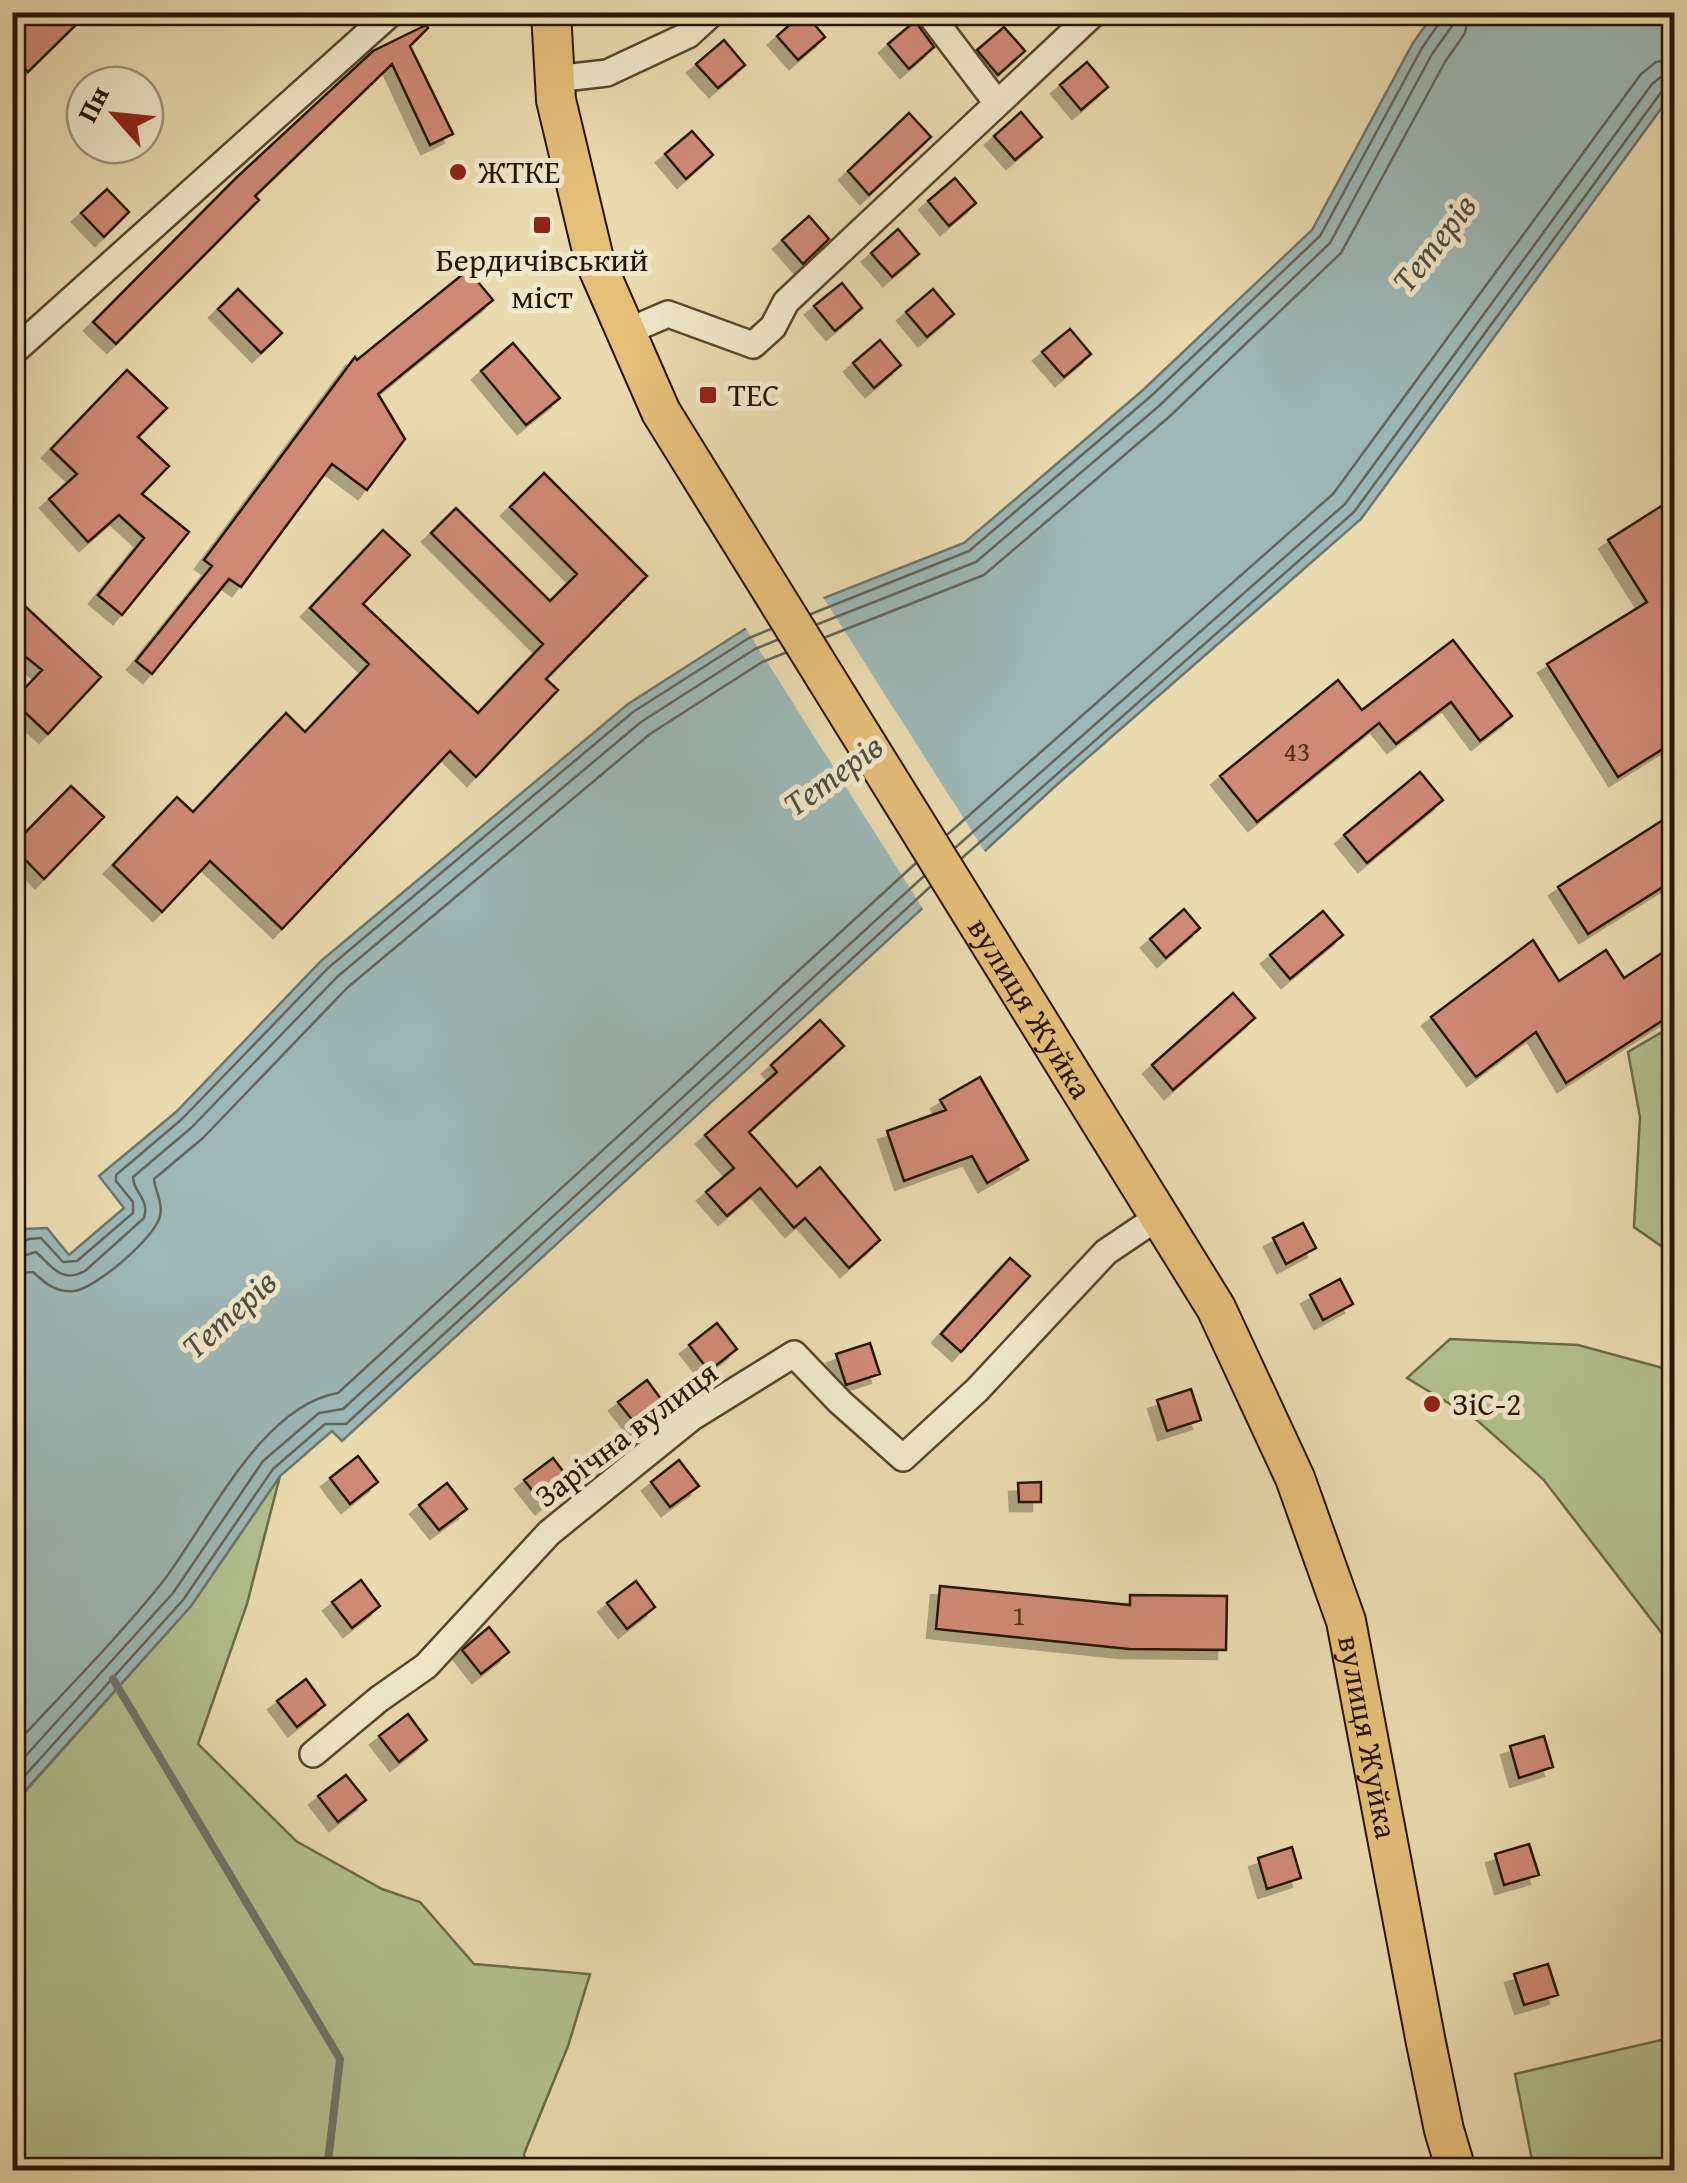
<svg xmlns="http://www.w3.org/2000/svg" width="1687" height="2183" viewBox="0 0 1687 2183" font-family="'Gentium Book Plus',serif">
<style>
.green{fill:#b2c18e;stroke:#6c6a48;stroke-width:2.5}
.water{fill:#9db8b7;stroke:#6e766e;stroke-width:2.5}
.pier{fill:#eadbaf}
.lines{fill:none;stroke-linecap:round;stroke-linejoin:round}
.shore{stroke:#62665c;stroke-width:2.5}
.stream{stroke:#6e766e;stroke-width:8}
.building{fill:#cf8a74;stroke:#271401;stroke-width:2.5;filter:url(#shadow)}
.minor-casing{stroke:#58462c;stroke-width:30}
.highway-casing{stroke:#271401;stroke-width:42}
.minor{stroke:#f1e8cb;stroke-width:25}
.highway{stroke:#e5be78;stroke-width:38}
.poi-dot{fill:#8f2418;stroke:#f1e8cb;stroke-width:4}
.labels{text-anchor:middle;stroke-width:10;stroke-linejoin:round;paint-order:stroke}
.number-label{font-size:28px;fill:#51321e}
.poi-label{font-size:32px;fill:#271401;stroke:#f1e8cb;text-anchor:start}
.street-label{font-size:32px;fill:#271401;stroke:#f1e8cb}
.water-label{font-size:35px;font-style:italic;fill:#504d41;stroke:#f1e8cb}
</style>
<defs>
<filter id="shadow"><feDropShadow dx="-9" dy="9" stdDeviation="0" flood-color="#0004"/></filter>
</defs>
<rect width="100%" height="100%" fill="#eadbaf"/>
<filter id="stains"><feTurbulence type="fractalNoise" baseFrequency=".002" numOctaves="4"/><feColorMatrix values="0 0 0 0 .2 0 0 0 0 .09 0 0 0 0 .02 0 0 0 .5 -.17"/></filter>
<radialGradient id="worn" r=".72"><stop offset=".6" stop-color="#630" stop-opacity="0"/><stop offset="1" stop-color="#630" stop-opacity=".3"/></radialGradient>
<path class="green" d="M1674,1025V1255L1634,1227L1640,1117L1628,1052Z
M1450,1339L1578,1345L1674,1371V1649L1543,1479L1478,1421L1407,1378Z
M280,1476L247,1604L198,1744L296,1841L382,1889L420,1902L474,1964L590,1974L568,2046L524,2154L527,2170H13V1805L191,1606Z
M1674,2037V2170H1534L1515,2074Z"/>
<path class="water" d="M1434,13H1674V91L1361,519L1061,781L342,1441L332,1431L280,1476L191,1606L13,1804V1240L24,1229L47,1228L69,1255L124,1208L99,1176L176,1112L321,961L628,704L745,629L964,543L1143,390L1312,230L1413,43Z"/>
<path class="pier" d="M821,594L987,855L925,912L743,624Z"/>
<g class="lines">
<path class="shore" d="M811,614L969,551L1150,397L1320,236L1422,48L1440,22L1441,12
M818,624L976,562L1159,406L1330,243L1432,54L1452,26L1454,12
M826,637L984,575L1169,417L1341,253L1445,62L1465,33L1469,12
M948,834L1333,494L1641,74L1656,62L1674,59
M956,847L1345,504L1652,84L1662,76L1674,74
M962,858L1354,512L1662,91L1674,87
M12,1247L29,1239L41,1238L63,1262L77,1261L133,1213V1202L116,1181V1175L182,1119L328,968L633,712L749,638L771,629
M12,1259L36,1252C52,1266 61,1284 85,1271L144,1218C150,1199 133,1192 133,1177L191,1128L337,977L641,722L755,649L777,640
M12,1274L33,1272C45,1283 56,1293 74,1291C95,1289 156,1237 160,1216C163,1202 155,1191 154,1179L203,1138L347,988L650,734L762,662L785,653
M12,1748C62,1694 115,1641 161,1584C207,1525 260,1406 338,1393L916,863
M12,1771L173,1593L263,1461L319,1413L343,1409L924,876
M12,1790L183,1600L273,1469L325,1424H346L930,887"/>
<path class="stream" d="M113,1679L340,2059L327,2170"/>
</g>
<path class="building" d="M12,12H89L28,72L12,56Z
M804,12L825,37L798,60L777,36Z
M915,21L934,47L909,69L888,44Z
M426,25L428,28L410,46L453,134L430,145L392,64L255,196L259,200L116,344L93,322L237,177L373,51Z
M1004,27L1025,51L998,75L977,50Z
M724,40L745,65L718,88L696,64Z
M1087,62L1108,87L1081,110L1060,85Z
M1021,112L1042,137L1015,160L994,136Z
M909,113L931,137L869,195L848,171Z
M692,131L713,155L686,179L665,154Z
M955,178L976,203L949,226L928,201Z
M107,189L129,212L104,237L81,213Z
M809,216L829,239L803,264L782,240Z
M898,229L919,254L892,277L871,253Z
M468,270L493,300L378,394L405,439L367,490L332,464L241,587L229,579L152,674L136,661L212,566L204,560L355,357L357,360Z
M842,283L862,308L835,331L814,306Z
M238,289L282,333L261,353L218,309Z
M933,289L954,314L927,337L906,312Z
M1070,329L1091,354L1064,377L1042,352Z
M880,340L901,365L874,388L853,363Z
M513,343L560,398L526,425L481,371Z
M127,370L167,408L138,437L169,466L142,494L189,532L122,615L98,595L144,538L119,515L88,542L49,499L77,474L51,449Z
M544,473L647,576L546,679L558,690L476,777L450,751L282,929L210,861L162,912L113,865L177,797L193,812L286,713L305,732L369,664L310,608L383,530L410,555L363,604L478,713L543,644L431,533L456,508L550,601L577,574L510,507Z
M1674,498V742L1618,777L1547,664L1647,602L1608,540Z
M12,594L101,677L48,734L13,701L42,670L12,646Z
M1453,640L1512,716L1480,741L1451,702L1396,744L1379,723L1257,822L1220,776L1338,680L1362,710Z
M1420,772L1443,800L1367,863L1344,835Z
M71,786L104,817L44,879L12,846Z
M1674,813V880L1588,934L1558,887Z
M1184,909L1200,928L1166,958L1150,939Z
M1323,911L1343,935L1290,979L1270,955Z
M1533,940L1559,981L1606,950L1624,978L1674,945V1013L1566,1083L1536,1032L1476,1077L1431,1017Z
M1233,993L1255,1018L1173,1090L1152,1065Z
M820,1020L844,1046L749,1132L797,1187L820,1167L880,1240L849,1268L805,1218L794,1228L760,1188L727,1216L706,1192L734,1168L705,1135L777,1072L771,1065Z
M980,1077L1028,1160L987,1183L972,1156L904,1181L887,1131L946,1110L940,1100Z
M1303,1223L1316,1248L1286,1264L1273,1238Z
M1010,1258L1030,1276L961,1352L941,1334Z
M1340,1279L1353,1304L1323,1320L1310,1295Z
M717,1323L737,1349L709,1371L689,1345Z
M870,1343L880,1374L846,1385L836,1354Z
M647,1380L666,1406L638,1427L618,1402Z
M1191,1389L1201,1420L1167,1431L1157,1400Z
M358,1456L378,1482L350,1504L330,1478Z
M553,1458L572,1483L544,1505L524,1480Z
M679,1460L699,1486L670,1507L651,1482Z
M1041,1482V1502H1019L1018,1483Z
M447,1483L467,1509L439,1530L419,1505Z
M361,1580L380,1606L352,1628L332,1602Z
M636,1581L655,1607L627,1629L607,1603Z
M940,1586L1130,1605V1595L1227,1596L1226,1650L1129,1649L936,1629Z
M489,1627L509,1652L481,1674L462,1650Z
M306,1679L325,1705L297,1727L277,1701Z
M408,1714L427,1740L399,1762L379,1736Z
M1544,1736L1553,1767L1519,1778L1510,1746Z
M346,1775L366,1800L338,1822L318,1796Z
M1529,1844L1539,1875L1504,1885L1495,1854Z
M1292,1847L1301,1878L1267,1889L1258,1858Z
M1548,1964L1558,1995L1524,2005L1514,1974Z"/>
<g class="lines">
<g class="minor-casing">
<path id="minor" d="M928,12L997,103
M555,79L607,73L688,35L713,12
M626,332L668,314L753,345L773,327L786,302L1095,12
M12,353L392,12
M313,1754L379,1699L426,1666L549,1533L691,1418L794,1354L840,1402L903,1458L977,1390L1106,1252L1158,1217"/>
</g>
<g class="highway-casing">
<g id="highway">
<path id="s1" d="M551,12L556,100L594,259L661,412L1216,1308L1295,1478L1346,1621L1426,2043L1444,2130L1456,2170"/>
</g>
</g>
<use href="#minor" class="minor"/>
<use href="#highway" class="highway"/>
</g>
<g class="poi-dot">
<circle cx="458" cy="172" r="10"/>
<rect x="532" y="215" width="20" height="20" rx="5"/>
<rect x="698" y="385" width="20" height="20" rx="5"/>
<circle cx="1432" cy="1404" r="10"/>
</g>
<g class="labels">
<g class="number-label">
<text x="1297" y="761">43</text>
<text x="1019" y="1625">1</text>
</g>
<g class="poi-label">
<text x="478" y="183">ЖТКЕ</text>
<text x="542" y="271" text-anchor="middle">Бердичівський<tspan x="542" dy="37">міст</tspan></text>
<text x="728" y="406">ТЕС</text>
<text x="1452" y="1415">ЗіС-2</text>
</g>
<g class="street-label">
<text dy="11" stroke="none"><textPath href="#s1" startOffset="1120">вулиця Жуйка</textPath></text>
<text transform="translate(626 1434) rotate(-37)" y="11">Зарічна вулиця</text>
<text dy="11" stroke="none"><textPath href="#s1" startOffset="1930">вулиця Жуйка</textPath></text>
</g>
<g class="water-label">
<text transform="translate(1434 243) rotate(-52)" y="12">Тетерів</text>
<text transform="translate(833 775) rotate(-36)" y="12">Тетерів</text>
<text transform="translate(229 1314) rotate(-42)" y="12">Тетерів</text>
</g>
</g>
<rect width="1687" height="2183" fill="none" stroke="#eadbaf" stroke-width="50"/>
<rect x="15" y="15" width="1657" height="2153" fill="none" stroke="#271401" stroke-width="5"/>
<rect x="25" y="25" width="1637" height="2133" fill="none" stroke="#271401" stroke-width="2.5"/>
<g transform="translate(115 115) rotate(297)"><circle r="48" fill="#f1e8cb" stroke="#a0937a" stroke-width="2.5"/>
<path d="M0-8L18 38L0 25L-18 38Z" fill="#8f2418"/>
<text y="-15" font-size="28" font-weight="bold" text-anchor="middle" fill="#271401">Пн</text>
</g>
<rect width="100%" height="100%" filter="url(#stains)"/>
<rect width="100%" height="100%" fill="url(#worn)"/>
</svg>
